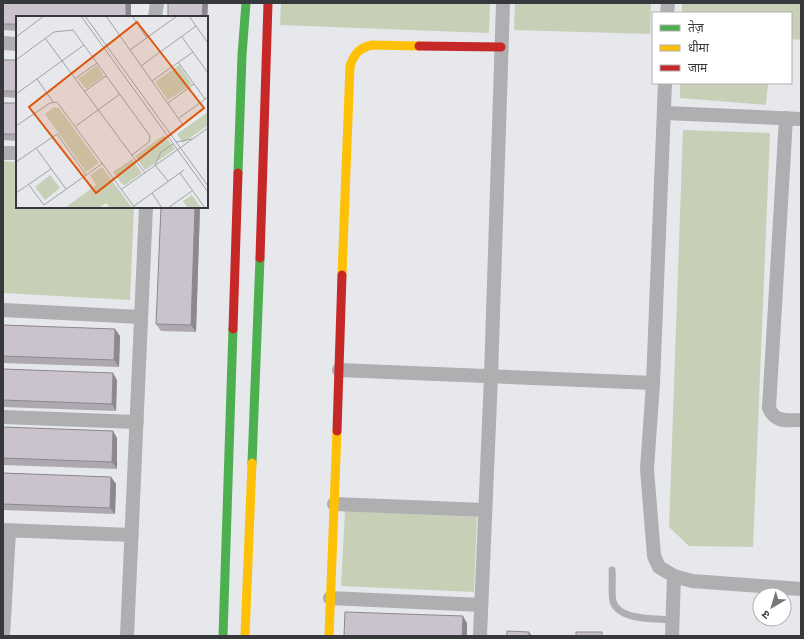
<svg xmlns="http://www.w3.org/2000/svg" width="804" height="639" viewBox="0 0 804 639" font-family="'Source Sans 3','Noto Sans Devanagari',sans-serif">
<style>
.green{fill:#c8cfb7}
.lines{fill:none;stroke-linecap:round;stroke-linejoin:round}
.lane{stroke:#afaeb0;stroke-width:7}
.street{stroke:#afaeb0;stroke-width:14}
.fast{stroke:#4caf50;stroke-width:9}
.slow{stroke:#ffc107;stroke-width:9}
.jam{stroke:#c62828;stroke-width:9}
.wall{fill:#aea8b0}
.shaded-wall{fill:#8d8890}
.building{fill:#cac3cd;stroke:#8d8890}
.inset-road{fill:none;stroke:#a0a2a5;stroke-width:1}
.view{fill:#df570e;fill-opacity:0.15;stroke:#df570e;stroke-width:2}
.inset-edge{fill:none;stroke:#37383b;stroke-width:2}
</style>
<rect width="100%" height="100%" fill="#e6e8ec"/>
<path class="green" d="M281,3H490L489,33L280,25Z
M515,3H651L650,34L514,30Z
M682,3H801V40L791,39V13H682Z
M680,83H768L766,105L680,98Z
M683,130L770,133L753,547L689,546L669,527Z
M3,161L17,162V207H134L130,300L3,293Z
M345,511L477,517L474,592L341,586Z"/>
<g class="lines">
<path class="lane" d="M612,570C613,580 611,592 613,601C618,621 656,618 672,620"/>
<path class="street" d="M667,13L668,3
M155,17L157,3
M3,43L17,44
M665,83L653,383L647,469L654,556L659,567L674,576L692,581L801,589
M665,113L801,119
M786,118L769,408C775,423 787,420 801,420
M3,153H17
M3,310L141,317
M339,370L653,383
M3,417L137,422
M334,504L484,510
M3,530L132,535
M330,598L481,605
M3,636L9,531
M127,636L146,207
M480,636L491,376L503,3
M672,636L674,576"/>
<path class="fast" d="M238,173L242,55L246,3
M252,463L260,258
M223,636L233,329"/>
<path class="slow" d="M342,275L350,66C354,54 359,48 372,45L419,46
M245,636L252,463
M329,636L337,431"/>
<path class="jam" d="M419,46L501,47
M260,258L268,3
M233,329L238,173
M337,431L342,275"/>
</g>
<path class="wall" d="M3,3H131V17H17V31L3,30Z
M3,60H17V98L3,97Z
M3,103H17V141L3,140Z
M161,207H200L196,332L161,331L156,324Z
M3,325L115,329L120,336L119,367L3,363Z
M3,369L117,380L116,411L3,407Z
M3,427L113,431L117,438V469L3,465Z
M3,473L111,477L116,484L115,514L3,510Z"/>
<path class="shaded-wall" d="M126,3H131V17H126Z
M203,3H208L207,27V17H202Z
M195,207H200L196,332L191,325Z
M115,329L120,336L119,367L114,360Z
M113,373L117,380L116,411L112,404Z
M113,431L117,438V469L112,462Z
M111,477L116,484L115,514L110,508Z
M463,616L467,623V636H462Z
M529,632L532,636H529Z"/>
<path class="building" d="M3,3H126V17H17V24H3Z
M168,3H203L202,17H168Z
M3,60H17V91H3Z
M3,103H17V134H3Z
M161,207H195L191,325L156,324Z
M3,325L115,329L114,360L3,356Z
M3,369L113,373L112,404L3,400Z
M3,427L113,431L112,462L3,458Z
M3,473L111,477L110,508L3,504Z
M345,612L463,616L462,636H344Z
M507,631L529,632V636H507Z
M576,632H602V636H576Z"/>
<g transform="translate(16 16)">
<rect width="192" height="192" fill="#e6e8ec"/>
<path d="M81,49L88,60L70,73L62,63ZM163,49L176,68L152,84L139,66ZM38,91L43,92L83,147L70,156L29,98ZM192,96V109L167,127L161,118ZM148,119L159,133L129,154L119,140ZM116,143L126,157L109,169L106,168L97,156ZM86,151L116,192H94L90,187L83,192H49L80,169L74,159ZM34,159L44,172L29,184L19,171ZM176,179L185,192H172L167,185Z" fill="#c8cfb7"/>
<path class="inset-road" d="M65,0L192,176M69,0L192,170M90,0L167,109M116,0L131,22M173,0L192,27M0,21L28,0M166,21L192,57M29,22L129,157M114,34L161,0M0,44L38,16L57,14L134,120L133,126L116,139M162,46L189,83M125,50L180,10M60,62L81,47M21,63L37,86M136,65L177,36M69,75L90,60M0,78L68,29M152,87L178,68M163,102L192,81M0,110L34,87L41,86L119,192M60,110L104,78M160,126L176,123M20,132L50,173M0,146L41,118L70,159M164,157L189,192M152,165L139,149L145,136L157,128M13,169L28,189L87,147M106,173L192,112M0,177L35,153M136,177L146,192M118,190L168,154M152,192L176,175"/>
<path class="view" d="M121,6L188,92L80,177L13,91Z"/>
<rect width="192" height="192" class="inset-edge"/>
</g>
<rect width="804" height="639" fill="none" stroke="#37383b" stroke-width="8"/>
<rect x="652" y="12" width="140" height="72" fill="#ffffff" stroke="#afafb1"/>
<rect x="660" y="25" width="20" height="6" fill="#4caf50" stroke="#afafb1"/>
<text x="688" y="32" font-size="12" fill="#37383b">तेज़</text>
<rect x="660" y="45" width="20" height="6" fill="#ffc107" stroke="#afafb1"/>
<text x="688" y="52" font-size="12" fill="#37383b">धीमा</text>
<rect x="660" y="65" width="20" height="6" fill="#c62828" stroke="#afafb1"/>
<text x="688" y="72" font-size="12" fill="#37383b">जाम</text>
<g transform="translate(772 607) rotate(218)"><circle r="19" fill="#ffffff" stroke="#afafb1"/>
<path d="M0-3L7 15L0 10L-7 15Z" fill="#747679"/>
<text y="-6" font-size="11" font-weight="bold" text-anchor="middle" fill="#37383b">उ</text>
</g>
</svg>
